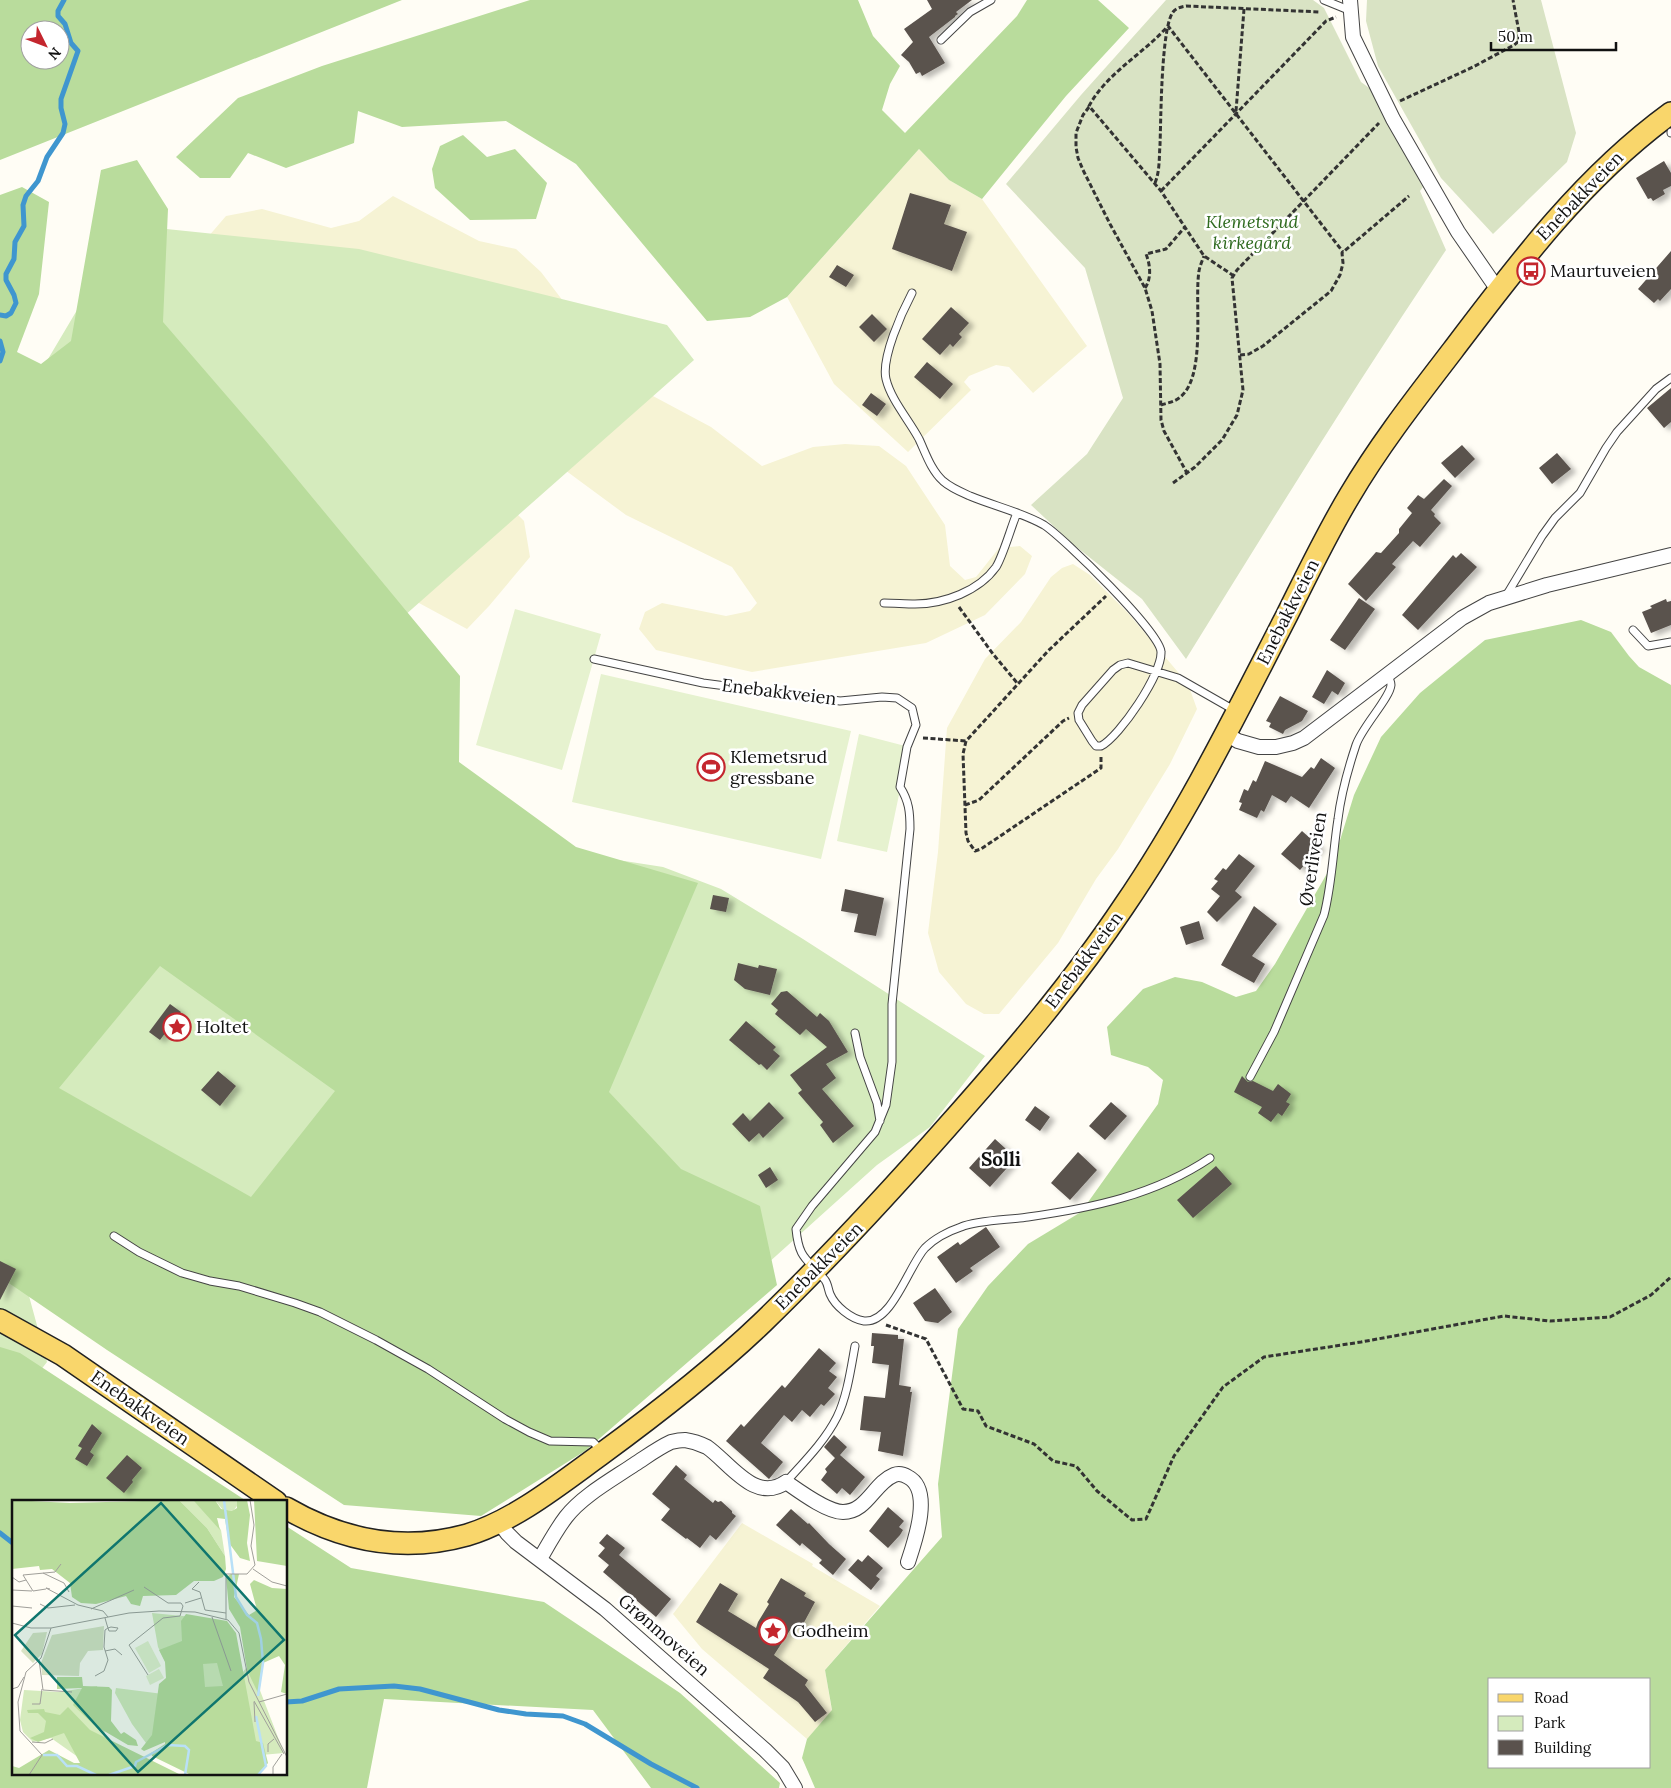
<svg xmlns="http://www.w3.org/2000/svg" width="1671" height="1788" viewBox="0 0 1671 1788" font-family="Lora,serif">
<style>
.farmland{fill:#f6f3d4}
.green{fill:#d5ebbd}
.forest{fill:#b9dc9c;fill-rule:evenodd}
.cemetery{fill:#d9e3c4}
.pitch{fill:#e6f2cf}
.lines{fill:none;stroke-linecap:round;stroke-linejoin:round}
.stream{stroke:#3f96cf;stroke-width:5}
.building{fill:#5a524d;filter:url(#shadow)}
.service-casing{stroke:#444;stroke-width:9}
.minor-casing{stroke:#444;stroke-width:16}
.primary-casing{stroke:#222;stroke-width:24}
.path{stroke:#333;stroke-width:3;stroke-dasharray:5 2.5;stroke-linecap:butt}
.service{stroke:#fff;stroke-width:7}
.minor{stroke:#fff;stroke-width:14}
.primary{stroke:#f9d66b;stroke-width:21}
.labels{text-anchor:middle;stroke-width:5;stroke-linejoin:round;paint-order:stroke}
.street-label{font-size:18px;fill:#111;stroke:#fff}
.park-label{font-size:18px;font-style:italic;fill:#2f6b1f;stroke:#fff}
.poi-label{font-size:18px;fill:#111;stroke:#fff;text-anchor:start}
.neighbourhood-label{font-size:19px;font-weight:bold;fill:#111;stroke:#fff}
.inset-river{fill:none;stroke:#b9e0f7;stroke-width:2.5}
.inset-road{fill:none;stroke:#a09f9a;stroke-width:1}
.view{fill:#0f766e;fill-opacity:0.15;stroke:#0f766e;stroke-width:2.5}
.inset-edge{fill:none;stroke:#111;stroke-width:2.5}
</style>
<defs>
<filter id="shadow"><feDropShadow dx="5.5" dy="3" stdDeviation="2.5" flood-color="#0004"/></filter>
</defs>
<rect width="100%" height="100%" fill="#fffdf5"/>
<path class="farmland" d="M919,149L949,180L982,199L1087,346L1033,393L1009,367L996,365L969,376L964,382L971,390L908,452L834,384L787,297Z
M393,196L479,241L516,249L541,272L623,380L711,427L762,466L813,447L845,444L879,446L906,466L945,525L950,566L965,580L976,577L999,548L1020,546L1032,556L1025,574L985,615L926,643L752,672L656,650L639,629L645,612L662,603L726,616L750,611L757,603L732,567L626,515L550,459L455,451L524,521L530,557L489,606L467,629L395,590L190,258L226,216L262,209L331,228L359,221Z
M1073,564L1090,575L1128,613L1188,684L1197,709L1170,764L1118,849L1096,879L1058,943L999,1014H984L966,1004L939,972L928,933L938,852L947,728L985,659L1021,622L1051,577L1062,568Z
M742,1523L813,1564L812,1566L880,1606L825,1670L832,1711L807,1739L702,1649L673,1614Z"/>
<path class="green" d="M147,227L359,249L667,325L694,360L370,646L0,440L99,273Z
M586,855L663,867L721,889L803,939L985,1056L930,1127L877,1165L767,1264L0,1208V861Z
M0,1261L23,1274L47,1362L19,1398L0,1391Z"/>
<path class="forest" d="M0,0H402L0,160ZM30,30H60V60H30Z
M530,0H858L873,36L900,66L890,84L882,110L905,133L1017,16L1027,0H1098L1129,28L1066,96L982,199L949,180L919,149L787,297L750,317L707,321L576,164L506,121L402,127L358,111L354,143L286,168L248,153L230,178H200L176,157L238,98L322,66Z
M463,135L487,157L515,149L547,183L536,219L470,220L435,188L432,169L440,146Z
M137,160L168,209L163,322L264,439L460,676L459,762L576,847L698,883L609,1092L681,1169L760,1206L777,1285L585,1451L481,1516L344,1505L107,1350L0,1277V195L22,187L49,202L39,294L17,352L41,364L71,341L101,170ZM160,966L335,1091L251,1197L59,1088Z
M1581,620L1611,632L1629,656L1639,667L1671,685V1788H815L802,1758L807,1739L832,1710L825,1670L942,1537L938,1484L958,1329L988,1286L1028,1244L1081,1212L1158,1104L1163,1080L1148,1067L1111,1055L1107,1027L1143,989L1175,977L1202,982L1236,997L1256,991L1275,964L1333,863L1354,795L1381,737L1420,693L1485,640ZM1490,1679H1650V1767H1490Z
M0,1347L20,1353L248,1502H14V1774H286V1526L351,1568L544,1602L680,1693L780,1783L779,1788H651L593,1710L384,1699L367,1788H0Z"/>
<path class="cemetery" d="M1166,0H1313L1324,8L1361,82L1372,90L1395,136L1423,187L1420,191L1446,250C1356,384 1271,522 1186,659L1142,599L1074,545L1031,505L1087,454L1123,398L1085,268L1006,184L1081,95Z
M1367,0H1541L1576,133L1567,162L1493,234L1441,178L1378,66L1366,21Z"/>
<path class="pitch" d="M515,609L601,634L562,770L476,745Z
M601,674L851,731L821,859L572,802Z
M859,734L909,747L887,852L837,841Z"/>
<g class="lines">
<path class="stream" d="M0,315L6,316L11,313L16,303L14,295L6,280V274L14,259L15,242L24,226L23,205L26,196L38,181L47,157L63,133L65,124L61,108V99L78,51L71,43L65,24L58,16V11L64,0
M0,341L3,352L0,361
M0,1533L14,1544
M286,1702L302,1701L339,1689L394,1686L420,1689L499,1710L526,1714L563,1716L585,1724L651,1764L697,1788"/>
</g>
<path class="building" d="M927,0H972L956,12L958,14L955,16V17L929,37L945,63L922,76L920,72L916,74L909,62L901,55L913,42L904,29L932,9Z
M1664,161L1671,173V186L1663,190L1665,194L1653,201L1651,198L1648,199L1636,178Z
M910,193L951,205L944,224L967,232L952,271L892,249Z
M1671,251V289L1660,301L1658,299L1654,303L1638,289Z
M837,265L854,275L846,287L829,277Z
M951,307L969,323L959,334L962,337L953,347L950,344L940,355L922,339Z
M872,314L887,329L874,342L859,327Z
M927,362L953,384L940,399L914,377Z
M1671,388V422L1664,428L1647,408Z
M871,393L886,404L877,416L862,405Z
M1462,445L1475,459L1455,478L1441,463Z
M1557,453L1571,469L1552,484L1539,468Z
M1444,479L1452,486L1431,510L1435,514L1434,516L1441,523L1420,547L1413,541L1392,564L1396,567L1366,601L1348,584L1376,552L1381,553L1399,533V529L1412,513L1407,508L1418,495L1424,499Z
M1461,553L1477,567L1418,630L1402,615L1453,555L1456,558Z
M1359,598L1375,609L1345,650L1330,640Z
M1666,599L1667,602L1671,601V625L1651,633L1642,612L1652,608L1650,606Z
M1327,670L1345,683L1338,695L1332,691L1324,704L1312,697Z
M1280,696L1308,711L1302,721L1285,730L1283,734L1269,727L1271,723L1266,721Z
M1321,758L1335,768L1309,808L1291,796L1286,803L1272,795L1264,812L1261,810L1257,818L1239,810L1242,803L1239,802L1244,789L1248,791L1253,780L1256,782L1265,761L1302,777L1311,767L1314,769Z
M1302,831L1320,847L1300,870L1281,854Z
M1239,854L1255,866L1235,891L1242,897L1217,922L1207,912L1220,896L1211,889L1218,881L1214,879L1223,868L1226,870Z
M845,889L884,898L876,936L854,932L858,914L841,911Z
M713,895L729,898L726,912L710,909Z
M1254,906L1277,924L1252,956L1265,964L1254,983L1221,965Z
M1199,921L1204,939L1186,945L1180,927Z
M738,963L758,968L759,965L777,969L770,995L745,989L734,980Z
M787,991L817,1017L820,1013L829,1021L848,1052L826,1064L836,1078L822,1089L854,1126L833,1143L820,1125L823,1122L798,1093L802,1090L790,1075L827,1047L806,1029L800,1035L775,1014L778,1010L771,1004L781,992Z
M170,1004L181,1012L160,1040L149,1032Z
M746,1021L776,1047L773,1050L780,1056L767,1070L761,1064L759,1065L729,1040Z
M218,1071L236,1086L220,1106L201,1090Z
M1242,1076L1248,1082L1253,1081L1273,1091L1278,1084L1291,1094L1286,1102L1290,1104L1282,1116L1278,1113L1271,1122L1258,1113L1262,1107L1234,1092Z
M769,1102L784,1118L763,1138L759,1133L749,1142L732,1124L743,1113L750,1121Z
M1111,1102L1127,1116L1105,1140L1089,1126Z
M1035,1106L1050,1117L1040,1131L1025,1120Z
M995,1139L1016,1158L990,1187L969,1168Z
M1078,1152L1097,1170L1070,1200L1051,1183Z
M1216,1166L1232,1184L1193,1218L1177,1200Z
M770,1167L778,1180L766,1188L758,1175Z
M986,1227L1000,1247L970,1268L973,1271L956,1283L937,1257L958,1242L960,1245Z
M0,1261L16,1269L0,1300Z
M935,1288L952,1312L938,1323L925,1321L913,1303Z
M872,1333L898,1335V1339H904L899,1385L911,1387L910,1392H912L903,1456L878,1451L881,1432L860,1430L864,1396L885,1398L889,1365L872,1363L874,1346H871Z
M819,1348L836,1363L829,1371L837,1377L828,1388L835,1394L824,1406L821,1404L810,1417L802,1410L792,1422L784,1415L761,1443L783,1462L769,1479L726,1441L741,1424L744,1427L782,1385L785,1388Z
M92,1424L102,1433L90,1452L94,1455L87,1466L75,1459L82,1448L78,1446Z
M834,1435L847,1447L840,1455L865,1477L850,1495L842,1488L837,1494L821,1480L827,1472L825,1469L835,1458L824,1447Z
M127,1455L142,1468L132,1480L133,1482L124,1493L106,1478Z
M676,1465L687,1475L684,1479L713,1503L715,1500L718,1502L721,1501L732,1511V1513L736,1516L716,1540L710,1535L700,1548L687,1538L686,1539L661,1520L670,1509L652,1494Z
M888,1507L904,1521L899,1527L903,1530L900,1535L888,1548L869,1531Z
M791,1509L808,1524L809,1523L829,1544L846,1559L833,1575L819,1563L822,1560L802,1543L800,1546L776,1525Z
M607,1534L625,1548L619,1555L671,1599L656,1617L603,1572L609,1565L598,1556L605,1548L599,1543Z
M868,1555L883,1568L876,1576L880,1579L871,1590L848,1570L858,1559L862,1562Z
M781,1578L806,1593L804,1596L815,1602L801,1628L794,1624L774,1655L808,1680L805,1685L827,1713L815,1722L798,1702L763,1678L769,1669L696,1622L720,1583L738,1594L728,1611L756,1628L758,1622L769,1604L767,1602Z"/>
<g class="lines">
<g class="service-casing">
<path id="service" d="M1324,0L1351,11
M941,40L970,12L991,0
M1671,132V133
M912,293C902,312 881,358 886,379C891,400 909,420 919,439C926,454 931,470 943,481C951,488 961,492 970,496C994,506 1021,512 1044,525C1063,537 1161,633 1161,652C1162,674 1120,736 1101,746H1096L1092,741L1079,720L1078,713L1082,705L1113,670L1120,665L1128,663L1178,678L1234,710
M1506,596L1542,536L1555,518L1580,493L1606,448L1617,432L1656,389L1671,378
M884,603C894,603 905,604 915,604C944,604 979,591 996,567C1003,556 1011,527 1017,513
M1633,630L1648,646L1671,642
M594,659L703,683L840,701L882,697L897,698L912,708L916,725L907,747L900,787C909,801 910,812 910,829L892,1004V1062L886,1105L875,1132L812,1206L796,1229C799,1260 807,1258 825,1280C828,1284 828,1289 830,1294C835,1306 851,1319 864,1321C892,1324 909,1265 925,1248C934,1239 949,1231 961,1227C978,1220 1008,1220 1028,1217C1092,1208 1155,1195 1210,1158
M855,1033L860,1057L877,1103L880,1121
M1250,1077L1274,1032L1324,915C1332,884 1333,851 1338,819C1341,794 1348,769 1356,745C1362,727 1390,698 1391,685C1391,681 1389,678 1387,675
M114,1236L139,1252L182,1273L210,1281L239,1286L295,1303L320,1312L376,1340L428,1369L505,1419L529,1432L550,1441L593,1442L601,1450
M786,1482C804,1462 825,1441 837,1417C847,1397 851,1368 855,1346"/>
</g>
<g class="minor-casing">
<path id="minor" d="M1350,0L1353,37L1393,119L1458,232L1498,290
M1226,734L1238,741L1259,747H1276L1293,743L1304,738L1333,716L1462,618L1489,603L1547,585L1671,555
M499,1522L507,1533L516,1542L605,1609L765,1750L783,1768L795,1788
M540,1559C548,1545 556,1530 566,1517C582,1496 613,1479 635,1464C646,1457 658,1448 671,1442C675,1441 681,1440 685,1440C692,1441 701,1444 707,1447C730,1463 755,1504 786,1482C799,1491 827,1512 843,1512C867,1512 874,1483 894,1475C899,1473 903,1474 908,1477C933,1490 915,1541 908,1562"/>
</g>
<g class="primary-casing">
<path id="primary" d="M0,1320L63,1355L276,1502
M286,1508C343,1541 403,1553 467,1535C514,1521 560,1484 600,1455C656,1414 712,1371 762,1323C827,1260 888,1194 948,1126C1010,1056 1072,984 1124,906C1187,814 1236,714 1287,615C1307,575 1327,533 1350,495C1380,444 1417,397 1453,350C1518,264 1583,177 1671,113"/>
</g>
<path class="path" d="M1400,101L1473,67L1514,45L1519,41V32L1513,0
M1089,107L1083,115L1076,133V147L1078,158L1083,170L1110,224L1145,288L1152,311L1160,364L1161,420L1164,431L1187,473
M1236,111L1244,9
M1155,183C1160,171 1159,157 1160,145C1161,120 1161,28 1173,12C1176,8 1181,7 1186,6L1320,12
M1161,191L1326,21L1336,17
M1234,276L1204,256L1161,191L1089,106C1107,73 1143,54 1168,26L1343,252
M1145,288C1152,278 1150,264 1146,254L1166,249L1185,227
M1240,355L1249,354L1263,346L1331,291L1340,275L1343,263L1342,253L1409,196
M1161,405C1167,403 1174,402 1179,398C1207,378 1194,302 1199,271C1200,266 1202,261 1204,256
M1173,483L1195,467L1222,440L1237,415L1243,390L1232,278L1237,270L1379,123
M959,607L993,654L1018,684
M923,738L966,741
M1101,757V768L981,849L975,851L968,841L966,833L963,754L966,741L1048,651L1106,596
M965,805L979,800L1063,721L1069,718
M886,1325L926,1339L963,1409L978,1411L986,1426L1034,1444L1053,1461L1076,1466L1097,1491L1132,1520L1146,1519L1174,1456L1223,1387L1264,1357L1361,1342L1504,1316L1550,1321L1610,1317L1651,1295L1671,1277"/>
<use href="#service" class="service"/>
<use href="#minor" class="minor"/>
<use href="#primary" class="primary"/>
</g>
<defs>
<g id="bus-ring" transform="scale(1.4375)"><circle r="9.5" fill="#fff" stroke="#c4262e" stroke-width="1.5"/><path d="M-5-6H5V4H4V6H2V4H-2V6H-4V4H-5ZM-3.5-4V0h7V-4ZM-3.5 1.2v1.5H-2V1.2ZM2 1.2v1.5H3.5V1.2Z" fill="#c4262e"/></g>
<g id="stadium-ring" transform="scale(1.4375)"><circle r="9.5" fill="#fff" stroke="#c4262e" stroke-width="1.5"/><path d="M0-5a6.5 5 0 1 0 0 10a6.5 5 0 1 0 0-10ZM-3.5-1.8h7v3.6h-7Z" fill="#c4262e"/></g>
<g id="sight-ring" transform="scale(1.4375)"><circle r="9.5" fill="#fff" stroke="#c4262e" stroke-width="1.5"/><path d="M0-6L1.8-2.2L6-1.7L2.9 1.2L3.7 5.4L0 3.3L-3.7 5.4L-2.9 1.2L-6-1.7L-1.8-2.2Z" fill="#c4262e"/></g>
</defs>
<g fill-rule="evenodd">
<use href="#bus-ring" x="1531" y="271"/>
<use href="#stadium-ring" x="711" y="767"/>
<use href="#sight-ring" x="177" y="1027"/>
<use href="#sight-ring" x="773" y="1631"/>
</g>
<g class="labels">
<g class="street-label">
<text transform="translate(1580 196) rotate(-46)" y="6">Enebakkveien</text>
<text transform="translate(1288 612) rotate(-63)" y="6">Enebakkveien</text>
<text transform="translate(779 692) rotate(7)" y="6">Enebakkveien</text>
<text transform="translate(1313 859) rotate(-81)" y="6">Øverliveien</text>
<text transform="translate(1084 960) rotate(-53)" y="6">Enebakkveien</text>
<text transform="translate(819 1266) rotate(-45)" y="6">Enebakkveien</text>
<text transform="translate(140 1408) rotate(35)" y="6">Enebakkveien</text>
<text transform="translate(664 1635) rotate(41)" y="6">Grønmoveien</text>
</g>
<g class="park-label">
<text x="1252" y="228">Klemetsrud<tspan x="1252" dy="21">kirkegård</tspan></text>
</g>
<g class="poi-label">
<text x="1550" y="277">Maurtuveien</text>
<text x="730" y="763">Klemetsrud<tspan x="730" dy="21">gressbane</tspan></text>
<text x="196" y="1033">Holtet</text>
<text x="792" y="1637">Godheim</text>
</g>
<g class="neighbourhood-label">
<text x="1001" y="1166">Solli</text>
</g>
</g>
<g transform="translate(12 1500)">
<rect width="275" height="275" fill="#fffdf5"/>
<path d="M167,0H181L201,19L209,30L213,56L195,28ZM203,0H225V6L221,11L211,10ZM140,113L191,118L228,176L234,168L239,167L272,253L249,255L153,161L146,147ZM85,186L94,240L73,262L39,238L21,242L11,232L8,220L12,190L47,192ZM104,188L151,194L168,238L134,243L120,224L103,193Z" fill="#d5ebbd"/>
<path d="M0,0L58,3L167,0L195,28L213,56L214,69L211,77L202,81H182L164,95L131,96L128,106L119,104L114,96L84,104L69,103L60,97L58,83L40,69L28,70L27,66L0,69ZM181,0H203L209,9L220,11L225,8V0H235L238,15L235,43L238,61L228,58L217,43L213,19L205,18L208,30ZM242,0H275V66L245,61ZM219,74H227L222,97L237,115L245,110L238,84L242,80L260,88L275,89V194L269,192L273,165L267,156L251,163L247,195L235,170L228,127L217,109L214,77ZM174,114L215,121L224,133L244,241L251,243L256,263L246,275H179L140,256L139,253L153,244V242L132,251L129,249L140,235L147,184L154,178L153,162L147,150L170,141L169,121ZM205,163L211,186L193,187L191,164ZM45,177H70L71,186L97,187L100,190L99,221L109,234L112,232L124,240L126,246L116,245L82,225L61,205L70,188L45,189ZM56,207L78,230L169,275H0V266L7,268L37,250L62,263H68L52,233L26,242L18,238L32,232L34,221L26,213H16L15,210L32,209L33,212L48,215Z" fill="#b9dc9c" fill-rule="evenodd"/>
<path d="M92,126L91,150L76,151L68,163L67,176L30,175L29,163L40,135ZM35,132L30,154L21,163L9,151L21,133Z" fill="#d9e3c4"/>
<path d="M136,141L149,166L137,173L123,148ZM147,169L152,178L138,185L134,176Z" fill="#e6f2cf"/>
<path class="inset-river" d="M212,0L224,97L235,115L245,123L249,139L251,163L246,196M244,216L254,266L246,275M31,255H45L55,266H65L84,275M97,275L123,266L124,262L156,245L173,246L177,250L173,275"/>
<path class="inset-road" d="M241,69L260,82L275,86M31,73L52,83L57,92M0,77L7,82L14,80M187,82L180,89L188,92L193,110L214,113M132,87L156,103H169L171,106L168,116L151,118L117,145L136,175M34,89L21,91L11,75L43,72L49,64M38,89L34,88L66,105L91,111L96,117M0,90L20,91M173,103L189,98M28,104L36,108L63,105M0,106L20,108M79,109L122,90M200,117L219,171M214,119V74H235L243,65L239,46L242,25L238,0M0,123L19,128H39L117,113L147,111L183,112L216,120L227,133L237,182L275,257M93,151L103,149L110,155M27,160L31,190L60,192M83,176L92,171L96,160L92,147L93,130L96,128L99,127L106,128L104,131H97L95,125L93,118M0,189L6,187L12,177M242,201L272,254M242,202L243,222M247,202L275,194M20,204H28L30,189M20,242L33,243L41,239M256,252V244L262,239M17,275L30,255L8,231L6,202L14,172L29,158L39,128M261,275V267L270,254"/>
<path class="view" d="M149,3L272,140L126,272L3,135Z"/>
<rect width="275" height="275" class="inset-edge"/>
</g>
<rect x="1488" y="1678" width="162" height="90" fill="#ffffff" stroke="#a0a0a0"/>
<rect x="1498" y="1694" width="25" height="8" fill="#f9d66b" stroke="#a0a0a0"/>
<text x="1534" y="1703" font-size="15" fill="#111111">Road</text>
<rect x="1498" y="1716" width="25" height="15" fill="#d5ebbd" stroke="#a0a0a0"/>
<text x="1534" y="1728" font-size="15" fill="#111111">Park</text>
<rect x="1498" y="1740" width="25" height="15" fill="#5a524d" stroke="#a0a0a0"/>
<text x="1534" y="1753" font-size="15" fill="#111111">Building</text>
<g transform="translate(45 45) rotate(132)"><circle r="24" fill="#ffffff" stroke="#a0a0a0"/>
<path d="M0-4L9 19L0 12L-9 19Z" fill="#c4262e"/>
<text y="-8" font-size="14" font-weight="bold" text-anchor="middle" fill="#111111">N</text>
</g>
<path d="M1491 42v8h125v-8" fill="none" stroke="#111111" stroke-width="2.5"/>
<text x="1498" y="42" font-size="15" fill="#111111" stroke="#ffffff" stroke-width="4" paint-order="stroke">50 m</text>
</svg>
